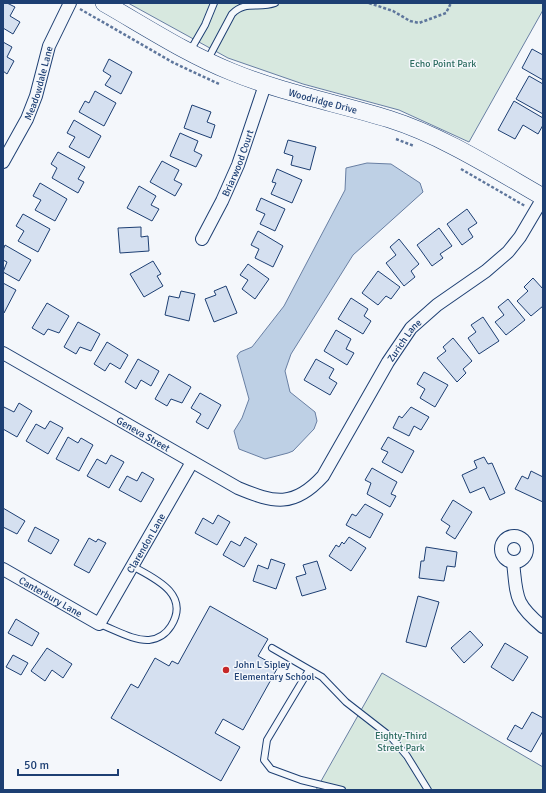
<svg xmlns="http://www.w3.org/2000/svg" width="546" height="793" viewBox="0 0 546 793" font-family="Signika,sans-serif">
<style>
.green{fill:#d7e8df;stroke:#687fa3}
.water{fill:#bed0e5;stroke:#687fa3}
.building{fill:#d5e0f0;stroke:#1d3f73}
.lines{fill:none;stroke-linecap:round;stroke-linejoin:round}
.lane-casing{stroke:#1d3f73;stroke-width:8}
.street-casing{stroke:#1d3f73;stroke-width:14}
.secondary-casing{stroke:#1d3f73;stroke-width:18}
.path{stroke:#5e769c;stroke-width:2.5;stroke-dasharray:3 2;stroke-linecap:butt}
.lane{stroke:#f4f7fb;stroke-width:6}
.street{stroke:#f4f7fb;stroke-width:12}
.secondary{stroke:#f4f7fb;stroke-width:17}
.poi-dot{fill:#c62828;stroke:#f4f7fb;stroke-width:1.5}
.labels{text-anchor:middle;stroke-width:3;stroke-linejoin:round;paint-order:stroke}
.park-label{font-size:10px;fill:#2c6c60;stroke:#f4f7fb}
.street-label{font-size:10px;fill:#1d3f73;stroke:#f4f7fb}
.poi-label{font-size:10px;fill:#1d3f73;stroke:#f4f7fb;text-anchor:start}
</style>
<rect width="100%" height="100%" fill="#f4f7fb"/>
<path class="green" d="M128,3H543V10L469,142L399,110L303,84L228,58Z
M382,673L543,767V790H316Z"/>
<path class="water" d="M367,163L391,164L420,183L423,192L353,255L291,354L285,371L290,392L315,412L317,421L314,429L293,451L288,453L265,459L239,449L234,431L242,418L249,399L237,356L240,352L252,347L284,306L345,190L346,168Z"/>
<path class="building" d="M3,3H7L15,7L10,16L20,22L13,34L3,28Z
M3,42L12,47L7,57L14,61L7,74L3,71Z
M532,49L543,55V80L522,68Z
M109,59L132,72L121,94L105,85L111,76L103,71Z
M529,76L543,84V114L516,99Z
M95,91L116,103L104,126L79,112L85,101L89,103Z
M514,101L543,118V125L538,134L523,125L515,139L498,130Z
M192,105L211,112L207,122L215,125L211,138L184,128Z
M74,120L101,136L89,158L69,147L75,137L67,133Z
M180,133L198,141L194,151L202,155L196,167L170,156Z
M288,140L316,147L310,170L291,165L293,156L284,153Z
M58,152L85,167L78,179L84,182L78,193L52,178L57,168L51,164Z
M162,161L179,170L174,180L182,184L175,196L150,182Z
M277,169L302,180L292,203L271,194L276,183L272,182Z
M40,183L67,199L55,221L35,210L41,200L33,196Z
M139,186L156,196L151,205L159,209L152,221L127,208Z
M261,198L285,209L275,231L260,224L265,214L256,210Z
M467,209L477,223L468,229L473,237L462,245L447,224Z
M23,214L50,229L38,252L18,241L24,231L16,226Z
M141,227V237L148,236L149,251L120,253L118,228Z
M439,228L452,246L440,254L443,258L432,266L417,245Z
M258,231L283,246L273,267L255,258L259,249L251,245Z
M399,239L419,264L411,271L415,277L404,286L386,263L396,255L390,247Z
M5,245L31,260L19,281L3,272L7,262L3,260V250Z
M153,261L161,274L157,276L163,286L144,297L130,274Z
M248,264L269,279L255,299L242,289L248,280L240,275Z
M378,271L400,287L391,299L386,296L378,305L362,293Z
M533,278L543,289V306L531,316L517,301L528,291L524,287Z
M3,283L16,290L4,313L3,312Z
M226,286L237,313L214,322L205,299L216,295L214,291Z
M181,291L195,294L189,321L165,315L169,296L179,298Z
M351,298L368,309L364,316L371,321L363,334L338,319Z
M508,299L525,320L506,335L495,322L504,315L498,307Z
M47,303L69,316L59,333L48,329L44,335L32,328Z
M483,317L499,341L479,354L468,338L476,332L471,325Z
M78,322L100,334L91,351L80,347L76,354L64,347Z
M336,330L351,339L346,349L354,353L347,365L324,351Z
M453,338L472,361L463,369L466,373L457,382L437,358L446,351L443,347Z
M107,342L128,355L120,369L110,363L105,371L94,364Z
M138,359L159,371L151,386L141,380L136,389L125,382Z
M316,359L334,369L329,378L337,383L330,395L304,380Z
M424,372L448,385L435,407L420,398L425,389L417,384Z
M169,374L191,387L182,403L171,399L167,406L155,399Z
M200,393L221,405L208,429L196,422L201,414L191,408Z
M19,403L32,411L17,437L3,429V409L4,407L14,412Z
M411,407L429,417L421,430L414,426L409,436L393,428L399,416L402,418Z
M50,421L63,428L48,454L26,441L36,424L45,429Z
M68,437L78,443L81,438L93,445L79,471L56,459Z
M388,437L414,451L402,473L382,462L388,452L381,449Z
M111,455L124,462L109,488L87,476L97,459L106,464Z
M484,457L488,464L492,463L505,493L490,500L484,487L470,493L462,475L477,468L474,461Z
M372,468L397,482L391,494L396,496L390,507L367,494L371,483L365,480Z
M531,471L543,477V502L515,489L522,476L528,479Z
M142,472L154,479L141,502L119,490L127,476L137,481Z
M453,500L472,512L455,539L446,533L450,526L441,520Z
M365,504L383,514L370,538L346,525L352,514L356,516Z
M3,508L25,521L17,534L3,527Z
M218,515L230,522L217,545L195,533L203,518L213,524Z
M35,527L59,540L51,554L28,541Z
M245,537L257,544L244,567L223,555L231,541L240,546Z
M349,537L366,548L351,571L329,556L336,545L339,547L342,542L344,544Z
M89,538L96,542L98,539L106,543L89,573L74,565Z
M426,547L457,552L455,567L447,566L444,581L419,578L421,561H424Z
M271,559L285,564L276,589L253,581L258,565L268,569Z
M317,561L326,589L302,596L296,577L306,574L303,565Z
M418,596L439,602L426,647L406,642Z
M210,606L268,639L258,656L278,667L243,730L223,719L215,733L240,747L221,781L111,718L131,684L138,688L155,658L169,666L172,661L178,664Z
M16,619L39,633L32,646L8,633Z
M470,631L483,645L464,663L451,648Z
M505,643L528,657L513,681L491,667Z
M47,648L72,664L63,678L52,670L45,681L31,671Z
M13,655L28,663L21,675L6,667Z
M532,712L543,718V731L531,752L507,739L515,725L522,729Z"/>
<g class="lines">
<g class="lane-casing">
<path id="lane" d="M190,51L205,25L214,3
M208,59L232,14C245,0 259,9 275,3
M99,624C114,629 133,641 149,640C158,639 166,634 171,626C191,594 154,578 132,566
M272,648L322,677L346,702L391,737L407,756L428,790
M309,670L267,740L264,760L271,769L301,780L342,790"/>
</g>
<g class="street-casing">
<g id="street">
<path id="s1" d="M3,162L27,119L36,96L49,46L70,3"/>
<path id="s2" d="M202,239L222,201L238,165L265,85"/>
<path id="s3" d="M3,353L238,488C274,503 294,508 323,476L388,362L411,328L437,305L486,271L508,252L520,237L543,198"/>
<circle cx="514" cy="549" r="13"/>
<path d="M513,562C517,597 514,603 543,627"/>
<path id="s4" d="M3,569L99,624L192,462"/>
</g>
</g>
<g class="secondary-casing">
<g id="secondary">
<path id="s5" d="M104,3C146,27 187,54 232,72C283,93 337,103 389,119C443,136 494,169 543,197"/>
</g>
</g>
<path class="path" d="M369,3L393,11L410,21L419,23L446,13L451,3
M80,9L174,63L219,84
M396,139L414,146
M461,169L525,206"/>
<use href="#lane" class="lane"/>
<use href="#street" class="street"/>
<use href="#secondary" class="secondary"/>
</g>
<circle class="poi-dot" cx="226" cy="670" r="4"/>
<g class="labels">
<g class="park-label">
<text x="443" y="67">Echo Point Park</text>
<text x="401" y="739">Eighty-Third<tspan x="401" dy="12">Street Park</tspan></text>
</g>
<g class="street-label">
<text dy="4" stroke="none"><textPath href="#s1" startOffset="87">Meadowdale Lane</textPath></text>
<text dy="4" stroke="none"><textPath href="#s5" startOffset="241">Woodridge Drive</textPath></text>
<text dy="4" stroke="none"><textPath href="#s2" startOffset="84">Briarwood Court</textPath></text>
<text dy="4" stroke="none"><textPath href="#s3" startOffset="524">Zurich Lane</textPath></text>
<text dy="4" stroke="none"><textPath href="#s3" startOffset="162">Geneva Street</textPath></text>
<text dy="4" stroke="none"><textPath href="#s4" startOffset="204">Clarendon Lane</textPath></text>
<text dy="4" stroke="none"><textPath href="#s4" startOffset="55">Canterbury Lane</textPath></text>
</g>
<g class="poi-label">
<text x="234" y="668">John L Sipley<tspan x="234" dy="12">Elementary School</tspan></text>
</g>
</g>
<rect width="546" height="793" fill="none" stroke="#1d3f73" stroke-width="8"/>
<path d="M18 769v6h100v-6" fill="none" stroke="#1d3f73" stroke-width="2"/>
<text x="24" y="769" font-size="12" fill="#1d3f73" stroke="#f4f7fb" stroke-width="3" paint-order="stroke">50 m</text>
</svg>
